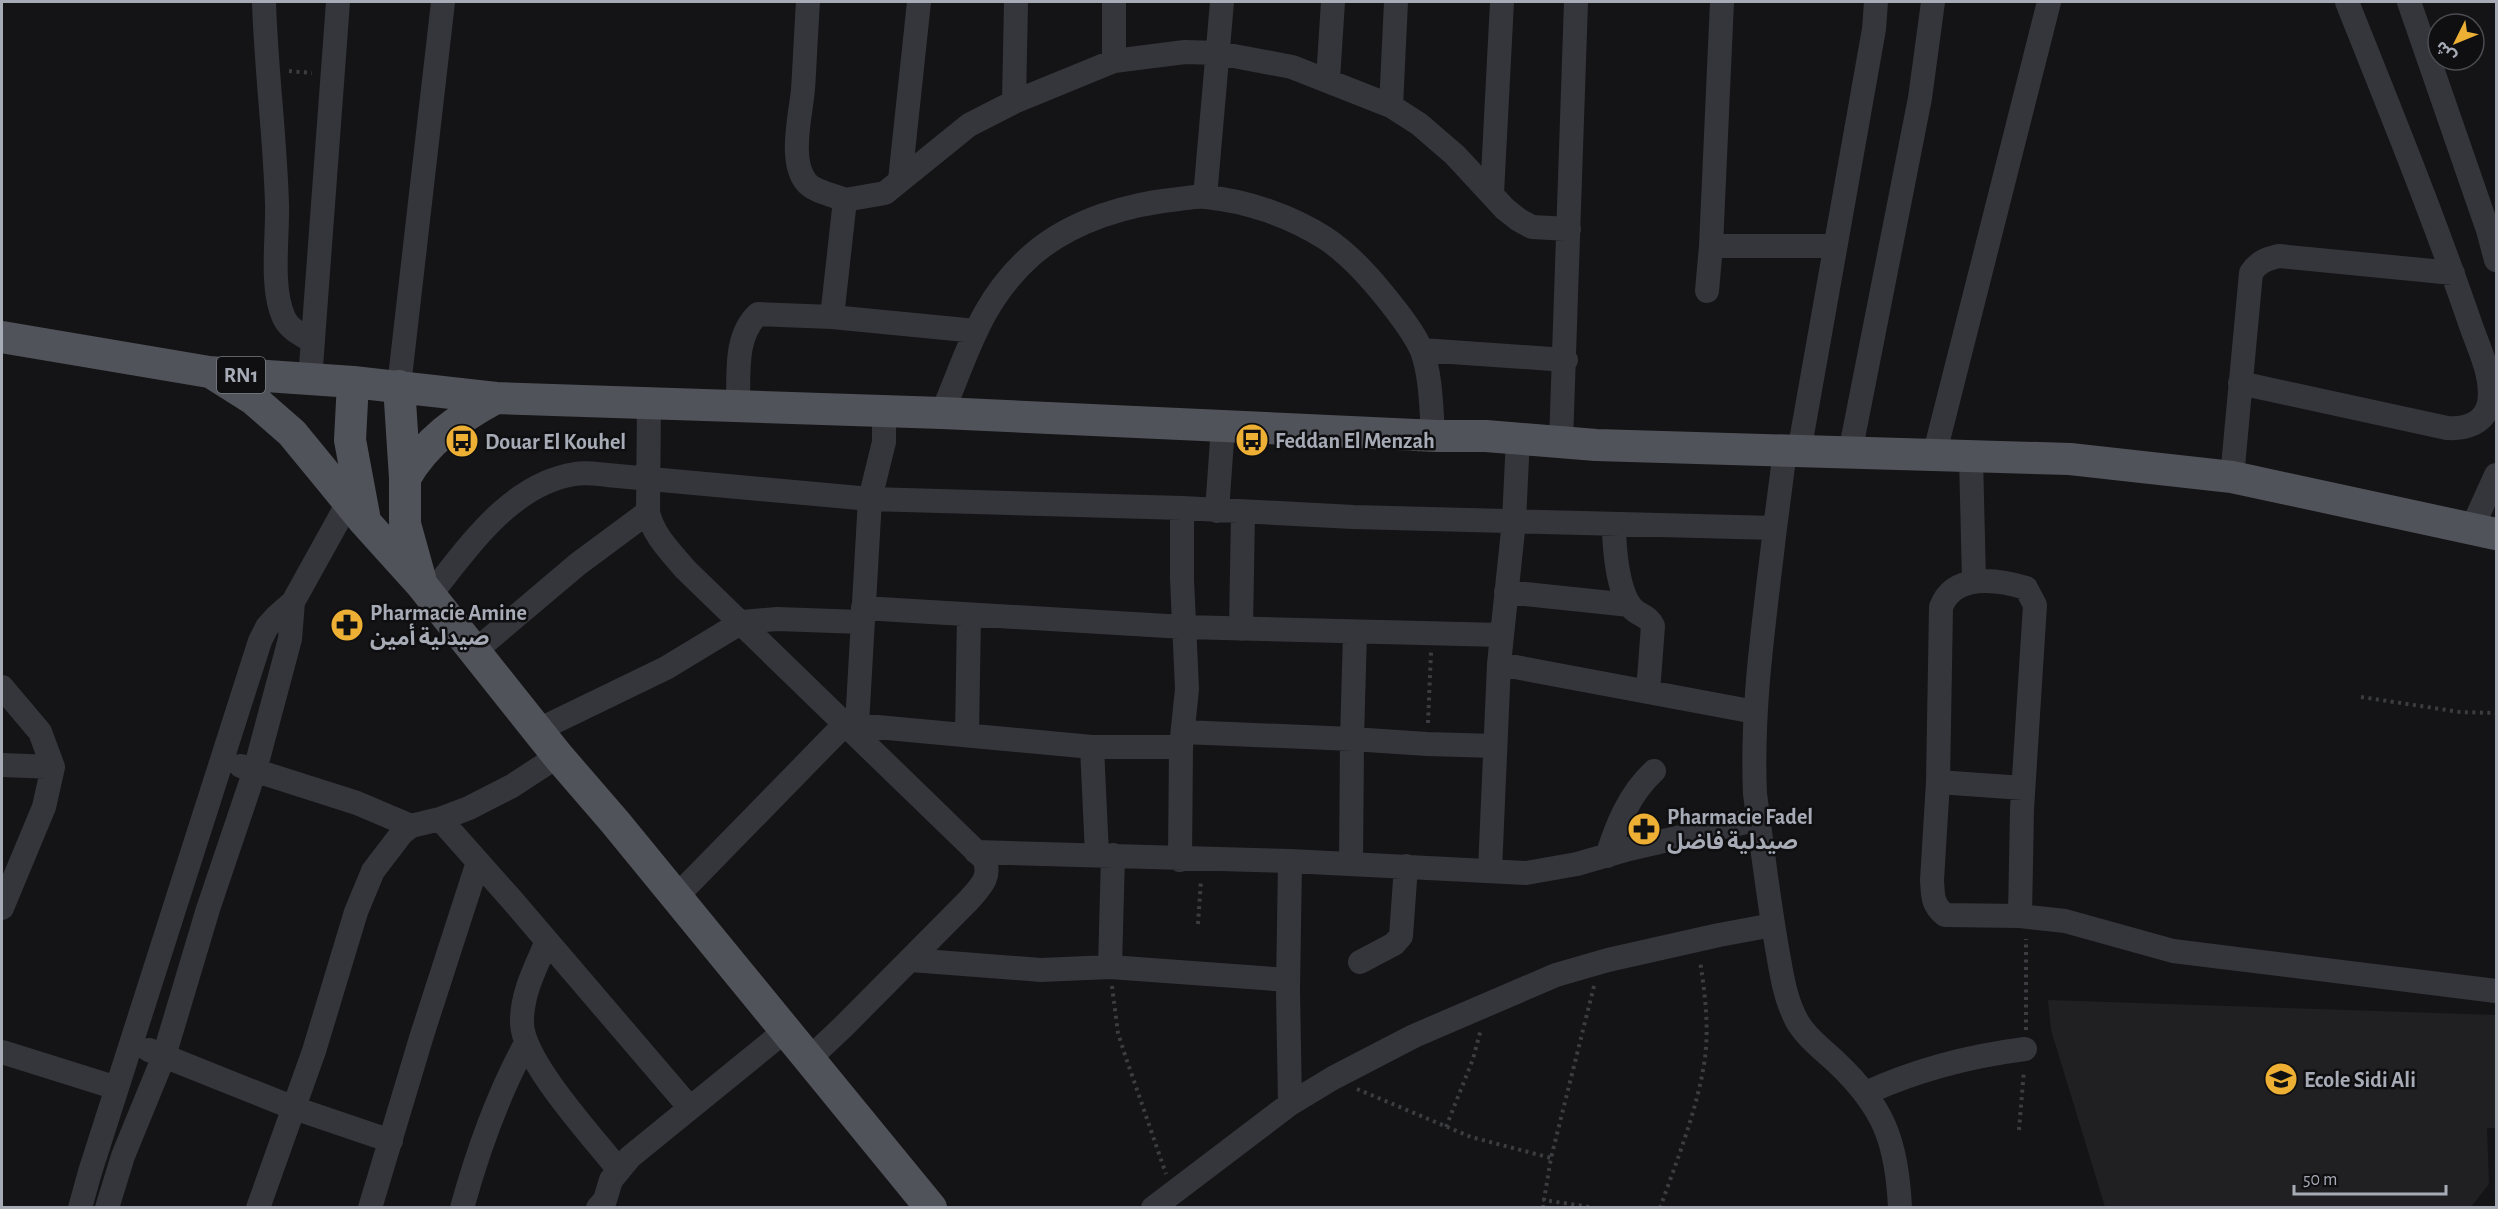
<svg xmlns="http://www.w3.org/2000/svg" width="2498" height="1209" viewBox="0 0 2498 1209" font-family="'Alegreya Sans','Noto Sans Arabic',sans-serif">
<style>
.built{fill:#202023}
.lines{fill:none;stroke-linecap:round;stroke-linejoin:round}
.path{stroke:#3b3d42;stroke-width:4;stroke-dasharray:3 4.5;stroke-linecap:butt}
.minor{stroke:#35363b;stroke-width:24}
.major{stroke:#51535a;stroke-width:32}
.labels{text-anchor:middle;stroke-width:5;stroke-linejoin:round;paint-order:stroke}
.shield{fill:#0f0f11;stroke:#797c84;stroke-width:1.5}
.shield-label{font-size:21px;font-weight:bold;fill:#a6abb6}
.poi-label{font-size:22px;font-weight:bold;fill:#a6abb6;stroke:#0f0f11;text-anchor:start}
</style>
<rect width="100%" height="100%" fill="#141416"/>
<path class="built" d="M2048,1000L2496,1015V1128H2487L2489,1184L2471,1207H2105L2051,1030Z"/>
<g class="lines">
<path class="path" d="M289,71L312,73
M2361,697L2460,712L2496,713
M1428,723L1431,652
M1198,924L1201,880
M1112,986L1118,1033L1125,1055L1166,1174
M1594,986L1551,1158L1544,1200L1596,1208
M2026,1030V939
M1357,1089L1471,1137L1551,1158
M1446,1127L1473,1059L1481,1029
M2019,1130L2024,1070
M1543,1208L1544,1200
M1660,1208C1677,1160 1698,1108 1705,1058C1709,1026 1705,993 1700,961"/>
<path class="minor" d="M264,2C266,69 275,136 277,204C278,238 270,287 284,318C290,330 302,335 312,341
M808,2C806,31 805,60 803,89C801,114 788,162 807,183C815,192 834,195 845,200
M1114,2V61
M2409,2L2488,230L2496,260
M1328,79L1333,2
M1014,102L1016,2
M1391,106L1396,2
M900,180L919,2
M1492,194L1502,2
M1205,197L1222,2
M1711,246L1722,2
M1707,291L1711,246H1834
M976,331L832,317L845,200L885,193L969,125L1014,102L1114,61L1185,52L1218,53L1292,67L1391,106L1419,124L1455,155L1505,209L1519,220L1532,227L1569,229
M1422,350L1566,360
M310,380L338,2
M2240,383L2447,428C2465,429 2485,424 2489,403C2494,376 2477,345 2469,320C2432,213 2389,107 2347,2
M399,386L443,2
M649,402L648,512C653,535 670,551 685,569L984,859C992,877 980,887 969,900L843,1027L809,1059
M738,406C739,375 734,336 758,314L832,317
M942,413C968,353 980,300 1033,254C1073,220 1128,204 1179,199C1188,198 1198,196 1206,197C1247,201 1291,216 1325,238C1348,253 1367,274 1384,295C1397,311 1414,332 1422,351C1431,376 1431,406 1433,432L1437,436
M1561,442L1576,2
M1799,452L1874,29L1876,2
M1850,453L1920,98L1933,2
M1934,456L2049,2
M1971,457L1974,580
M2232,477L2251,273C2258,262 2266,259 2279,256L2453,273
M1217,511L1223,426
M1614,524C1614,545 1617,591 1632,608C1639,616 1648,615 1653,626L1648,692
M1775,528L1785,451
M2472,528L2496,475
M1506,592L1630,605
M430,595C468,548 510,484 575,474C585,472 597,474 607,475L870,499L1182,508L1353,517L1775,528C1765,616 1751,705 1755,794C1762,845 1768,897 1777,948C1781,970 1784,994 1794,1015C1802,1034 1821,1048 1836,1062C1884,1107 1897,1142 1900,1208
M863,608L1184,627L1502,635
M1241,629L1243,512
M1355,632L1352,739L1427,744L1495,746
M475,651L578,564L648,512
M1499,664L1755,712
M2,687L40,732L53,767L44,807L2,908
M857,724L870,499L884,442V411
M538,730L666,668L742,622L777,619L862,622
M1183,732L1352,739L1351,864
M967,735L969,615
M1092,747L1097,854
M2,765L53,767
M241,766L357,803L411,826
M1938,782L2023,788
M440,819L512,900L690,1108
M976,852L1290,861L1526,873L1577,864L1629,849L1759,819
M1113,855L1110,967L1288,980
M1607,856C1617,825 1629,794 1654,771
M1180,860L1181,747L1187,689L1182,579V508
M1490,870L1499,664L1514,521L1518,438
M676,897L845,724L1092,747H1181
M2020,916L1945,915C1932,905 1933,895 1932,880L1938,782L1941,607C1954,573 1997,579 2026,588L2035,605L2022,809L2020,916L2065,921L2173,951L2496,991
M547,941C536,967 521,994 522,1024C524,1063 593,1137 618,1169
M911,960L1041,970L1110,967
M1360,962L1394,944L1401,936L1406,866
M149,1050L294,1108L391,1141
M2,1052L117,1088
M1866,1093C1916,1070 1970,1056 2025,1049
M1290,1104L1288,991L1290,861
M80,1208L90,1172L260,641L267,627L276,617L293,602L349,501
M107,1208L123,1156L164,1056L208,909L255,770L290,639L293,602
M258,1208L314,1051L356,912L373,871L402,833L411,826L440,819L469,808L512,786L558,756
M370,1208L422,1035L478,862
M462,1208C478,1150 497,1096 526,1043
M598,1208L605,1200L611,1180L630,1157L786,1030
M1153,1208L1290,1104L1333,1078L1414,1036L1556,975L1608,960L1719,935L1773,925"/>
<path class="major" d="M2,337L209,372L353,382L496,398L942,413L1437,436H1486L1596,445L2070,459L2232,477L2496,534
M215,375L253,399L292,433L365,522L421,584L558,756L615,822L931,1208
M353,382L350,440L364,515
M399,386L405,478V524L420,578
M405,478C426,441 459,418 496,398"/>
</g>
<defs>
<g id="bus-disc" transform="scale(1.725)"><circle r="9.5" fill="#eeb034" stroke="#0f0f11"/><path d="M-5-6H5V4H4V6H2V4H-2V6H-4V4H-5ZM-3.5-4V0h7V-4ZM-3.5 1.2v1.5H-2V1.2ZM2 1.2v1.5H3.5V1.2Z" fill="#111"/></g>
<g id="pharmacy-disc" transform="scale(1.725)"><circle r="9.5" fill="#eeb034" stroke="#0f0f11"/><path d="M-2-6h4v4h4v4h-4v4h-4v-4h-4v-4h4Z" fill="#111"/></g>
<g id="school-disc" transform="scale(1.725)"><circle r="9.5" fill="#eeb034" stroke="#0f0f11"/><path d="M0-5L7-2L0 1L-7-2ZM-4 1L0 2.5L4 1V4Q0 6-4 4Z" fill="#111"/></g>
</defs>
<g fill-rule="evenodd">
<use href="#bus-disc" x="1252" y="440"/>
<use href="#bus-disc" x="462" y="441"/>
<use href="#pharmacy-disc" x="347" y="625"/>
<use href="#pharmacy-disc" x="1644" y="829"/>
<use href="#school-disc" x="2281" y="1079"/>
</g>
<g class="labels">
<rect class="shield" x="217" y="357" width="48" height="36" rx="4.5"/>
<g class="shield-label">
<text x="241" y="382">RN1</text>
</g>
<g class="poi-label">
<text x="1275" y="448">Feddan El Menzah</text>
<text x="485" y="449">Douar El Kouhel</text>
<text x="370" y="620">Pharmacie Amine<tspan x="370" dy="25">صيدلية أمين</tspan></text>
<text x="1667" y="824">Pharmacie Fadel<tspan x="1667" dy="25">صيدلية فاضل</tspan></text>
<text x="2304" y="1087">Ecole Sidi Ali</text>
</g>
</g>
<rect width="2498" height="1209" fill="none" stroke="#a6abb6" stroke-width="6"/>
<g transform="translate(2456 42) rotate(227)"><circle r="28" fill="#0f0f11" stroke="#4b4d53" stroke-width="1.5"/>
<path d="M0-4.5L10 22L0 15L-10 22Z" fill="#eeb034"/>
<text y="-9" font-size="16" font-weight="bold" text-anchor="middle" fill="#a6abb6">ش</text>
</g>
<path d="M2294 1185v9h152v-9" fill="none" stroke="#a6abb6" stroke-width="3"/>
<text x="2303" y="1185" font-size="18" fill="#a6abb6" stroke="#0f0f11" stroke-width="4.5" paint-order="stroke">50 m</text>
</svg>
